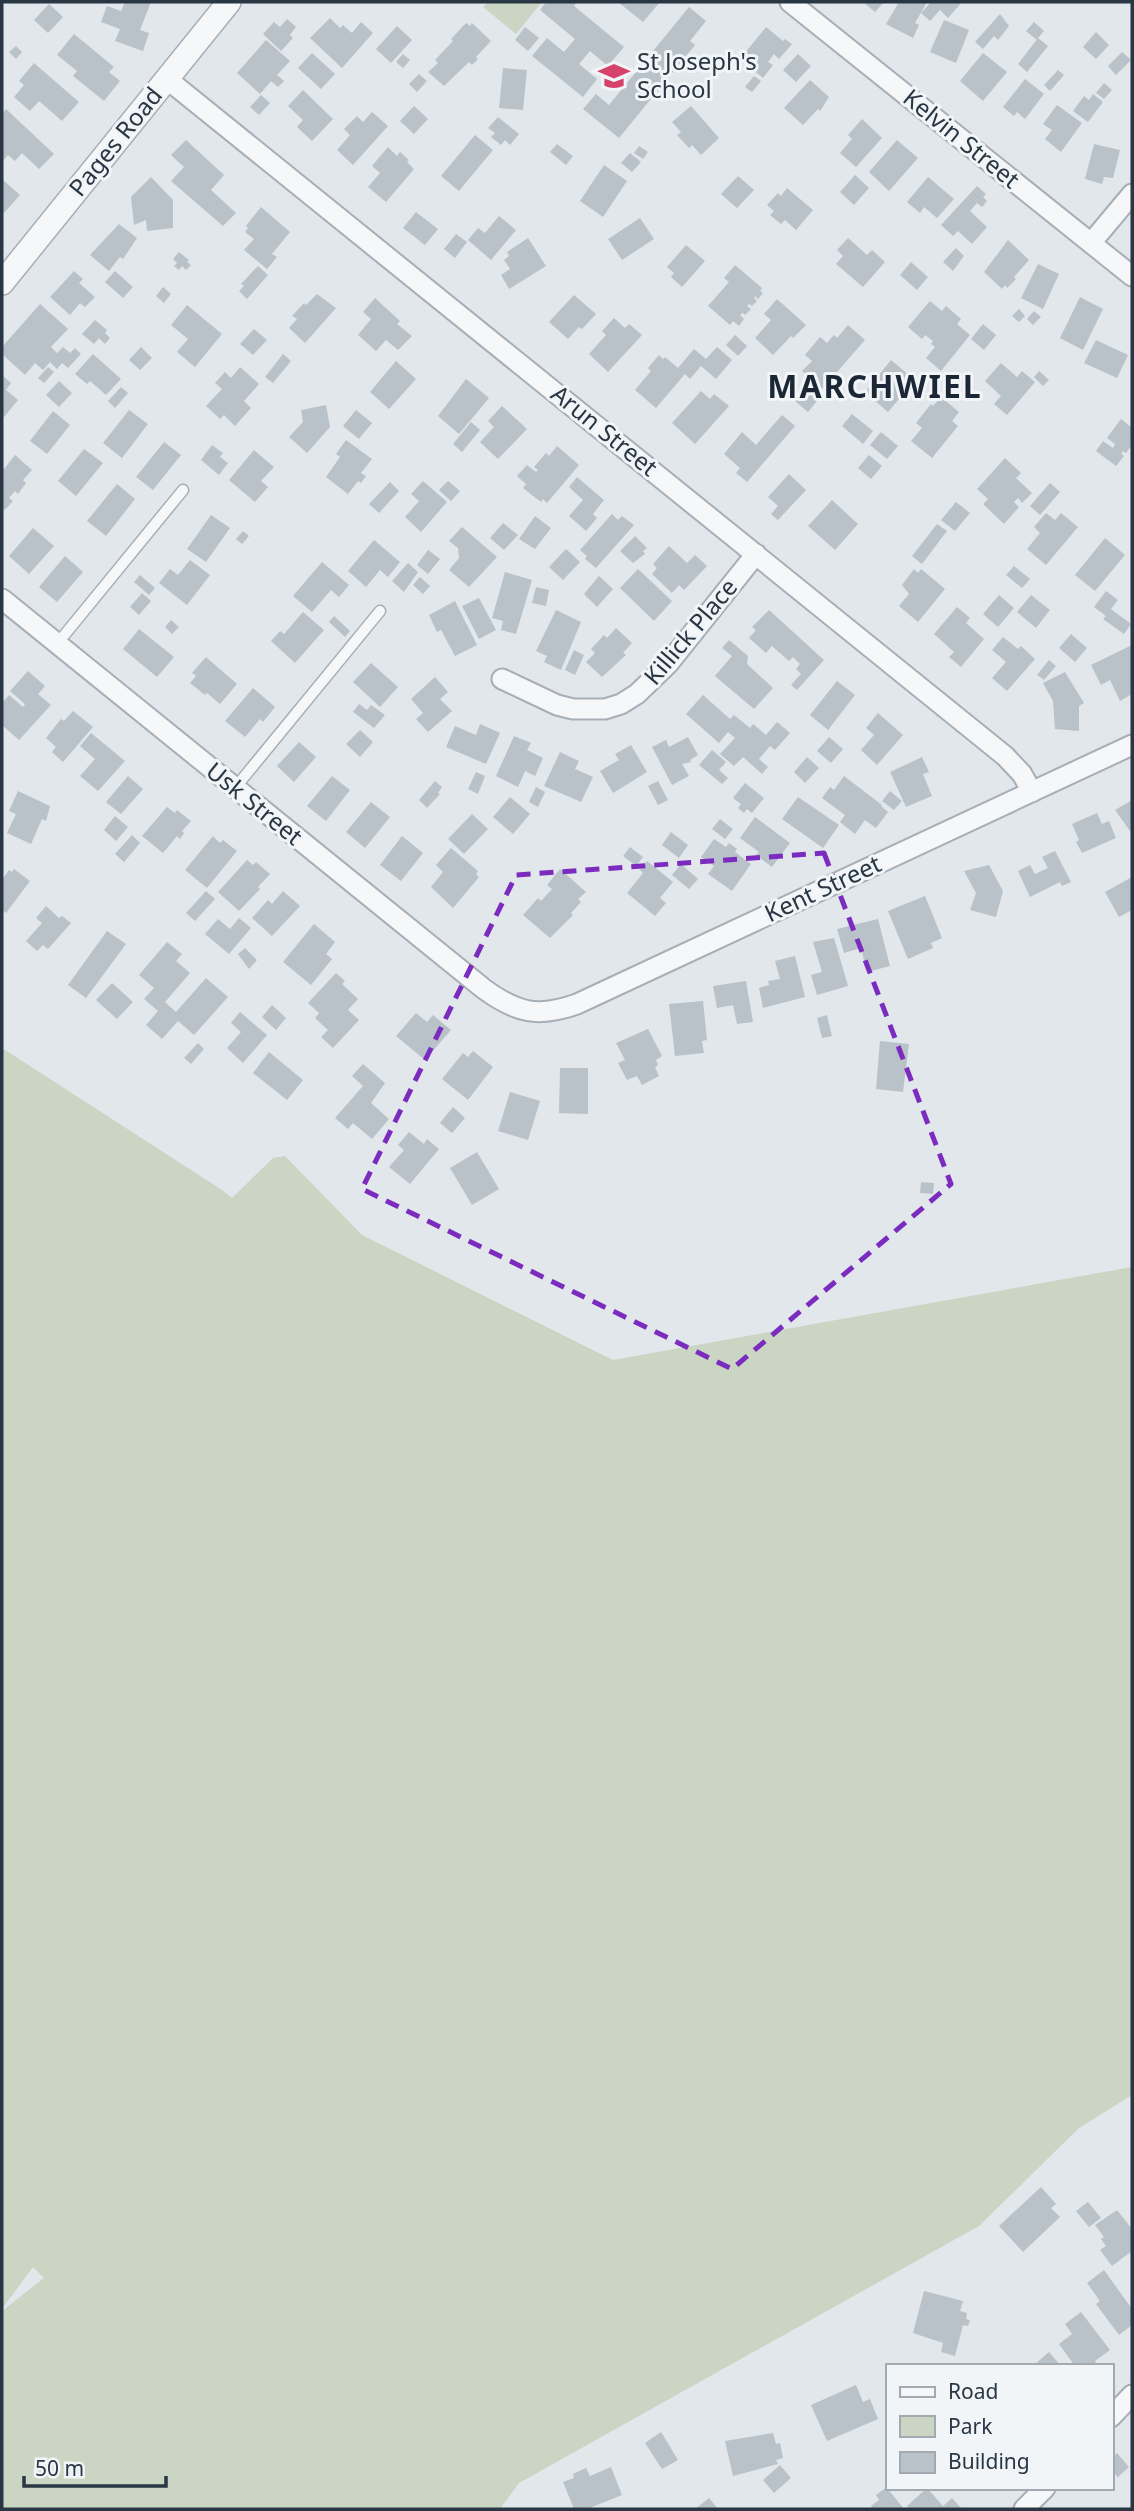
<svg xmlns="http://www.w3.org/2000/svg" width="1134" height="2511" viewBox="0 0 1134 2511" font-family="'Noto Sans',sans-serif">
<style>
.green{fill:#cad5c3}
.building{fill:#b9c1c9}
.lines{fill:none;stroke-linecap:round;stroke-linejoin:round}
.service-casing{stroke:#a7aeb6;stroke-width:13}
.minor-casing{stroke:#a7aeb6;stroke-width:23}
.tertiary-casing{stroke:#a7aeb6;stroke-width:26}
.service{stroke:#f5f7f9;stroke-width:10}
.minor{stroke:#f5f7f9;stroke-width:19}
.tertiary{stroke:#f5f7f9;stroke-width:23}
.marked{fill:none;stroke:#7b2cbf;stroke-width:5;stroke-dasharray:14 9;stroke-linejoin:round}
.labels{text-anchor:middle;stroke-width:6;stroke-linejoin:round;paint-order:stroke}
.poi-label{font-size:24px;fill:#293644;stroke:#f2f5f8;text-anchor:start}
.street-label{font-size:24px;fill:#293644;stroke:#f2f5f8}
.district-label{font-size:32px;font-weight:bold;letter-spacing:2px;fill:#1b2735;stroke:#f2f5f8}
</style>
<rect width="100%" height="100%" fill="#e2e7eb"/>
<path class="green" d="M488,2H542L516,34L483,7Z
M2,1048L222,1190L232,1198L273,1158L285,1156L362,1235L613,1360L1132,1267V2095L1079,2128L979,2226L519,2483L500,2509H2V2311L44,2278L33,2267L2,2309Z"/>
<path class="building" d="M125,2H151L140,30L149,33L143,51L115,41L120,29L101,22L107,6L121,11Z
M546,2H577L574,6L624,47L608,66L590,51L579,64L597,79L583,97L532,56L547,38L564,52L575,39L540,10Z
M618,2H660L643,22Z
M863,2H884L875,12Z
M899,2H927L915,23L919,25L913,38L886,24Z
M931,2H962L948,18L940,10L930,21L921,13Z
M49,4L63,17L48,33L34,20Z
M689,7L706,21L690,41L695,45L619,138L583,109L596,94L609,105Z
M1000,14L1009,26L998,40L994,36L983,49L975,42Z
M330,18L340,28L343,25L352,33L361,22L373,33L342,68L310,38Z
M287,19L296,27L290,35L293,38L281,51L263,34L274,22L280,27Z
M944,20L969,30L956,63L930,52Z
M1034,22L1044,31L1038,38L1048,46L1027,72L1018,64L1038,38L1037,40L1026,31Z
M466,23L470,26L472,23L491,41L476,57L478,59L472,65L469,62L444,86L428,72L438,63L435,60L453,41L451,39Z
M397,26L412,40L391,63L376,49Z
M525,27L539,38L528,51L515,40Z
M766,27L783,41L785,39L792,44L779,59L774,54L768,62L773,65L763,78L740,59Z
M1096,32L1109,45L1096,59L1083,47Z
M74,34L114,67L109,72L120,81L104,101L73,76L77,71L57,55Z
M266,40L290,61L277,75L284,81L278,87L271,81L260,94L237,73Z
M16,46L22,52L16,59L9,52Z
M1122,52L1131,60L1116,75L1108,66Z
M312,53L335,74L321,89L298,68Z
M983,53L1007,72L983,101L960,81Z
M403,54L410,60L403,68L396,62Z
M798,54L811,66L796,82L783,70Z
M34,63L79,102L62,121L39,101L30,111L14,97L24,85L19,81Z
M503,68L527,70L523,110L499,108Z
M1058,70L1064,75L1050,91L1044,85Z
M419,74L427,81L417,92L409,84Z
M754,76L761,81L752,92L745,87Z
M1025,79L1044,94L1025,119L1017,112L1014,116L1003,107Z
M810,80L829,97L820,111L818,109L803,125L784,108Z
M1104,83L1112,90L1104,99L1096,93Z
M303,90L333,119L312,141L297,127L303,120L288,106Z
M1093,94L1103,102L1088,122L1073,111L1084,96L1089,100Z
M261,95L270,103L259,115L250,107Z
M1057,105L1082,123L1061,152L1045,139L1052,130L1043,124Z
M414,106L428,119L414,134L400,121Z
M691,106L719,138L701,155L692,145L689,148L677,135L681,132L672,122Z
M6,109L54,154L39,169L22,153L15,161L8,155L2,162V114Z
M372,112L388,126L353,165L337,150L350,135L344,129L357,116L363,122Z
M498,117L519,134L510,145L505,140L501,145L491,137L495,133L488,128Z
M862,119L882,138L856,167L840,153L852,139L848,135Z
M475,135L493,150L459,191L441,176Z
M186,140L224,175L211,190L236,213L223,226L171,181L184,167L171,155Z
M897,140L918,158L889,191L869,172Z
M557,144L573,156L566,165L550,152Z
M1094,144L1120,150L1113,178L1104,177L1102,184L1085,179Z
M639,146L648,152L643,159L634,153Z
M388,147L397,156L400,152L409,160L407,162L414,169L386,202L368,187L380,173L372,166Z
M630,153L641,162L632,172L621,163Z
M604,165L627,181L603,217L580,201Z
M855,175L869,188L854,205L840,192Z
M738,176L754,190L737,208L721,194Z
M151,177L173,200V228L147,231L146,220L134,225L131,197Z
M928,177L954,199L937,218L924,207L920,213L907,202Z
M2,179L20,195L4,213L2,212Z
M977,186L986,194L983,197L987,201L982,207L977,203L970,211L987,227L972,244L958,231L953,236L941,225Z
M787,188L813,210L796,230L785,220L781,224L770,215L774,211L767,205L778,193L781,196Z
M261,207L290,232L272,254L277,257L267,269L244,250L254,239L245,232L248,228L246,226Z
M416,212L438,229L425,245L403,228Z
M499,216L516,230L491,260L468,240L478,228L485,233Z
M640,218L654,239L622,260L608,239Z
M119,224L137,238L123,259L120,257L109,271L90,255Z
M456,234L467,242L455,258L444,249Z
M528,238L546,266L509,289L501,275L510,269L504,260L509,256L507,252Z
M848,238L867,255L872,250L885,262L863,287L836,264L843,256L837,250Z
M1008,240L1029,260L1014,277L1016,279L1007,288L1005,285L1002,289L984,272Z
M686,245L705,261L682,287L671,277L674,273L667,267Z
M956,248L964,256L953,271L943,262Z
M179,252L189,260L187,262L191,265L186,270L182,266L179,270L174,266L177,263L173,259Z
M911,262L928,277L917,290L900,275Z
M1038,264L1059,274L1043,309L1021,298Z
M735,265L762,288L760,291L763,293L758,299L755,296L754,298L757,301L752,306L749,304L747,306L751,309L745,315L743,313L740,315L744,319L739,326L733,321L730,325L708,306L729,282L724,278Z
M258,266L268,275L247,299L239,291L244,286L241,284Z
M74,271L83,279L79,283L95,297L85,307L80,303L70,315L50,297Z
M115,271L133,287L123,298L105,282Z
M163,287L171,294L164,303L156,296Z
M317,294L336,308L305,343L289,328L297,319L292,316L304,303L306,305Z
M574,295L596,314L582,329L579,327L568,339L549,322Z
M1080,297L1103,309L1083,350L1060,338Z
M375,298L400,321L397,324L412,336L398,350L386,340L376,351L358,335L371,319L363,312Z
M777,299L806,325L793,338L791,336L773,355L755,338L771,320L764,314Z
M930,301L942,311L946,306L961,319L957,324L970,335L941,371L926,358L935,347L931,344L933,341L925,335L922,339L908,327Z
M40,304L68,329L51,347L57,353L63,347L70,353L75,348L81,354L68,368L62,363L57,369L50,362L43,370L35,363L25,375L2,354V347Z
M187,305L222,334L195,367L177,352L188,339L171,325Z
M1019,309L1025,316L1019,322L1012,316Z
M1034,311L1041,317L1033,325L1027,319Z
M614,318L625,328L629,324L642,335L608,372L589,354L606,335L602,331Z
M95,320L107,330L105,333L110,338L105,344L99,338L94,344L82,334Z
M983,324L996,335L984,350L971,339Z
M848,325L865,340L822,389L802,371L812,361L805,355L820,337L827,343L834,335L837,338Z
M254,329L267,340L253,355L240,344Z
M735,335L747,346L738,356L726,345Z
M1096,340L1128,355L1117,378L1084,363Z
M141,347L152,358L140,370L129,360Z
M717,347L732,360L716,379L701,366L690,379L685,374L656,408L635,390L651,371L648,368L659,355L663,359L665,357L678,368L694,349L706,359Z
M93,354L121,379L106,395L90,381L87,384L75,374Z
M283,354L291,361L273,383L265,377Z
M891,360L915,380L888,412L865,392Z
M396,361L416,379L389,409L370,392Z
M1001,363L1017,377L1022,371L1035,382L1007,415L994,404L1001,396L985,381Z
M48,367L54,372L44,383L38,378Z
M240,367L259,384L244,401L251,408L235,426L224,415L220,419L206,406L222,389L215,383L225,372L231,378Z
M1039,371L1049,380L1043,386L1034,377Z
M2,375L11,383L6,390L18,400L4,417L2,416Z
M466,379L489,398L459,434L438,416Z
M59,381L72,393L59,407L46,395Z
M121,387L128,393L115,408L108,401Z
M803,389L810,395L814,390L821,396L808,412L794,400Z
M701,391L710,399L714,394L729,406L695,444L672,423Z
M941,397L959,412L952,421L958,426L932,458L911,441L922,428L916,423L931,404L933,406Z
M326,405L330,427L307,453L289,437L303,422L301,410Z
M502,406L527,429L498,459L480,442L494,427L488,421Z
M129,410L148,424L122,458L103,443Z
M356,410L372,423L359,439L343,426Z
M53,411L70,425L47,454L30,441Z
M852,414L873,431L863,444L842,426Z
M782,415L795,426L747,482L736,473L740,468L724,454L742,432L756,445Z
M1121,419L1132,428V445L1126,453L1123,451L1121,454L1124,456L1116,466L1096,451L1103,441L1113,448L1115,444L1107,438Z
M471,422L480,430L462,452L453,444Z
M881,432L898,446L887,459L870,445Z
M346,440L372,459L361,473L366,476L361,483L358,481L348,494L326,477L340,457L336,454Z
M164,442L181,455L153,490L136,477Z
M212,445L223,453L220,457L228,463L219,475L201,460Z
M557,446L579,465L547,503L543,499L541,502L523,488L526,484L517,476L527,465L536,472L538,470L534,467L546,453L549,456Z
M84,449L103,463L76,496L58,481Z
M254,450L274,467L261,481L268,487L255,502L229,480Z
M15,455L32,470L23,480L26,483L18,494L15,491L9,498L13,501L5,510L2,508V467L4,469Z
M869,455L882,466L871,479L858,468Z
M1005,458L1021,473L1016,478L1032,493L1022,503L1018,498L1014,502L1019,507L1004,524L983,504L988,499L977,489Z
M789,474L806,490L778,520L771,514L778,506L768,497Z
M577,477L604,500L593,514L597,518L586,531L569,516L583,500L569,487Z
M423,481L447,502L421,532L405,517L419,501L411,494Z
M448,481L460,491L451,501L439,490Z
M390,482L399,491L379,513L369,504Z
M1050,483L1060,492L1040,515L1030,506Z
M117,484L135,499L106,536L87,521Z
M832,500L858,524L835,550L808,526Z
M956,502L970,513L955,531L941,520Z
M1046,513L1055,520L1061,513L1078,527L1046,565L1027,549L1040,533L1034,527Z
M612,514L618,520L622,516L634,525L596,568L585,559L587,556L580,550Z
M211,515L230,528L206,562L187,549Z
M535,516L551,528L535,549L519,539Z
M503,523L518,535L504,550L490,538Z
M937,524L947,531L922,564L912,556Z
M462,527L497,557L469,587L449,570L459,558L458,548L449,541Z
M33,528L54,546L29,574L9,556Z
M243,531L249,536L242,544L236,539Z
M635,536L647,548L643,551L645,554L633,563L620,551Z
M1105,538L1125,555L1095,591L1075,575Z
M374,540L400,562L388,577L380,570L366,587L348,571Z
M669,546L687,563L695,555L707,566L684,590L679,585L672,593L652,574L657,568L653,564Z
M566,549L580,562L563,580L549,567Z
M428,550L440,559L428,574L417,565Z
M65,556L83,572L57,602L39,587Z
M190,560L210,575L187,605L159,583L170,569L178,575Z
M322,562L349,585L339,597L331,590L312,612L293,596Z
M408,563L418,572L404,592L392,581Z
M1014,566L1030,579L1022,588L1006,575Z
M638,569L672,601L654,621L620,588Z
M914,569L918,573L921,569L945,589L918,622L899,606L909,594L902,585Z
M505,572L532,580L516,634L501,630L503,621L492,618Z
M140,575L155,588L149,595L134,582Z
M599,576L613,589L597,607L584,594Z
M420,577L430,586L423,594L413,585Z
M536,587L549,590L546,606L532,603Z
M1106,591L1118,600L1111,609L1131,624L1124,634L1103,619L1106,616L1094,607Z
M142,593L151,601L139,615L130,607Z
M999,595L1014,608L998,627L983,614Z
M1031,595L1050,610L1036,628L1017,612Z
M479,598L496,630L479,639L462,606Z
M455,601L477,645L455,656L441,630L437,632L429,615Z
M957,607L970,618L966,623L984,639L961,667L949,657L954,652L934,634Z
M556,610L581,622L561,670L544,662L547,656L536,651Z
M769,610L824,660L797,690L791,685L801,674L796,669L800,664L793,657L789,661L772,646L766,653L749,638L756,630L752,627Z
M303,612L324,630L295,663L271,641L280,631L284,634Z
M334,616L350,631L345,637L329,622Z
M171,620L179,627L172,634L165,627Z
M616,628L632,643L623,653L626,655L602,677L586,662L595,653L591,649L604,635L607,638Z
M139,629L174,657L157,677L123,649Z
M1071,634L1087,648L1075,662L1059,648Z
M1003,637L1018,649L1021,646L1035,659L1007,691L992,678L1006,662L992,650Z
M729,640L748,656L747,664L773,688L754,709L715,676L732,656L722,648Z
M1132,645V694L1120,701L1110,680L1101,685L1091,665Z
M574,650L584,655L575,675L565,670Z
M206,657L237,684L220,704L207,693L205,695L190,683L196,676L192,673Z
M1049,660L1056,666L1044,680L1037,675Z
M371,663L398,687L380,707L353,682Z
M28,671L45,686L38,694L51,705L19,740L2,725V703L9,695L23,707L25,704L10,691Z
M1065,672L1084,703L1079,706V731L1055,729L1053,701L1043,683Z
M435,677L448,692L440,699L452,711L428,732L416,719L423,713L411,699Z
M837,681L855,695L828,730L810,715Z
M253,688L275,707L263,722L260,719L245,737L225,721Z
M703,695L730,719L734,715L750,728L753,724L766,735L777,722L790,733L775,750L770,746L759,759L768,767L762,774L743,757L734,766L720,754L735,738L728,732L719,743L686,714Z
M359,704L367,710L371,705L385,715L374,728L353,712Z
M73,711L93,727L63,762L52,752L56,747L46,738L61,719L64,721Z
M878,713L903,735L877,765L861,750L874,735L866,728Z
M480,724L500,733L486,764L446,747L455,726L476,735Z
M360,730L373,742L360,757L346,744Z
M91,733L125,761L98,791L80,776L95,759L80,746Z
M514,736L531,743L527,750L543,758L535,776L525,771L518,787L496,776Z
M688,737L698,755L690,760L691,762L682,764L689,776L672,785L652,747L666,740L669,747Z
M829,737L843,749L831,763L817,751Z
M299,742L316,757L294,782L277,766Z
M631,745L647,772L613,793L600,771L619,760L615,754Z
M712,750L726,762L719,770L728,778L722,784L699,765Z
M560,752L579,761L575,769L593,777L581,802L544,786Z
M807,757L819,768L805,783L794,772Z
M922,757L929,772L923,774L932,796L906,807L890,772Z
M476,772L485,776L478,794L468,789Z
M128,776L143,789L121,814L106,802Z
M332,776L350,790L326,821L307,806Z
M844,776L882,805L881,806L888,812L876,828L865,820L855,834L840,822L845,815L822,798L830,787L834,790Z
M435,781L442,787L438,793L440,794L427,808L419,800Z
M658,781L668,800L658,805L648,786Z
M745,783L764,798L752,813L747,809L744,813L738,808L741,804L733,798Z
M536,787L545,792L538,807L529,802Z
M18,791L50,806L46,821L42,819L31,844L7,833L16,814L9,811Z
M890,791L902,801L894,810L882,801Z
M510,797L530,814L513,834L493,817Z
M798,797L839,825L823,848L782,819Z
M1132,800V829L1130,831L1115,810Z
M371,802L390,817L365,848L346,832Z
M167,807L175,813L177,810L191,821L182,831L184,833L180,839L177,836L163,853L142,836Z
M1097,813L1102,824L1109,821L1116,838L1082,853L1076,842L1079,840L1072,824Z
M472,814L488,829L464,854L448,839Z
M115,816L128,827L116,841L104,830Z
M755,817L790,843L772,867L756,855L759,852L740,838Z
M720,819L733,829L725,839L712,829Z
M671,832L688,845L679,858L662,845Z
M132,835L140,843L124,862L115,854Z
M213,836L220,843L223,840L237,851L207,888L185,870Z
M402,836L423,853L401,881L380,865Z
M714,839L726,847L729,843L737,849L735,852L751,864L732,891L708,874L714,866L701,857Z
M630,847L643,857L636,866L623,856Z
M451,848L478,871L476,874L479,877L453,908L431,887L443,872L436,865Z
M1055,851L1071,882L1062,886L1060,882L1030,897L1018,871L1030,865L1035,874L1048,868L1042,857Z
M247,860L253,865L256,862L270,874L258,887L260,889L239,911L218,892Z
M647,861L673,882L660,898L666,903L655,916L627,893L643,873L640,870Z
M681,864L698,879L689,889L672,875Z
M989,865L1003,891L996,917L970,910L976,893L964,871Z
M14,869L30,881L6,913L2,910V880L9,870L12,872Z
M560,869L586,892L578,899L581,902L571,913L573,915L550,938L523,915L538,898L541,901L552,889L547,885Z
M1132,877V910L1119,917L1105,892Z
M206,891L215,899L195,921L186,913Z
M283,891L300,906L272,936L252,918L268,900L272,904Z
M925,896L942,938L931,943L933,948L908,959L888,911Z
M46,906L59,918L62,916L71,923L48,949L43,945L37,951L26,941L42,923L36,918Z
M239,918L251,928L229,954L205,934L218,919L230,929Z
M878,919L890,966L867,972L861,948L844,953L837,929Z
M314,924L335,942L326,954L332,959L311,985L283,962Z
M107,931L126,944L86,998L68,985Z
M834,938L848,986L817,995L811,975L822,972L813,942Z
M167,942L182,954L176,961L190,973L165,1002L176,1012L206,978L228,997L194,1035L178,1021L162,1039L146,1025L158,1011L144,999L154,988L139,975Z
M245,948L257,960L249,969L238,954Z
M795,956L805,997L763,1008L759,988L769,985L768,981L780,979L775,961Z
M336,973L345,981L342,984L358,999L348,1010L359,1020L333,1048L321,1037L328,1030L315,1018L319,1013L308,1003Z
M746,981L753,1022L737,1024L733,1005L717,1008L713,986Z
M112,983L133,1002L117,1019L96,1000Z
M703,1001L707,1040L702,1041L704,1053L675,1056L669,1004Z
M272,1005L286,1018L276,1030L262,1017Z
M240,1012L267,1035L243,1063L227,1048L241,1032L231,1023Z
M416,1013L427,1022L433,1015L451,1030L425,1060L396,1036Z
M827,1015L832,1036L822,1038L817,1018Z
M648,1029L662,1056L656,1060L658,1065L655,1067L659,1076L642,1085L637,1076L627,1080L618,1063L625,1060L616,1043Z
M880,1041L909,1044L903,1092L876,1089Z
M198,1043L204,1049L191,1064L184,1058Z
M473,1051L493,1067L468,1100L442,1079L463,1053L468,1057Z
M269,1052L303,1080L287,1100L253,1073Z
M363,1064L385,1083L371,1103L389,1119L372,1139L353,1123L348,1129L335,1118L363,1086L352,1076Z
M560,1068H588V1114L559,1113Z
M510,1092L540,1101L528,1140L498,1131Z
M453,1107L465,1118L452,1133L440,1123Z
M409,1132L424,1144L427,1139L439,1149L410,1184L389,1167L404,1150L398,1145Z
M477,1152L499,1189L472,1205L450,1168Z
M921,1182L934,1183L933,1194L920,1193Z
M1041,2187L1056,2204L1051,2208L1060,2217L1023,2252L999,2226Z
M1088,2202L1101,2218L1089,2227L1076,2211Z
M1117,2210L1132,2229V2251L1112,2266L1100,2250L1106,2246L1101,2239L1104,2237L1095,2225Z
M1104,2270L1132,2309V2325L1119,2335L1096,2304L1100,2301L1087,2283Z
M924,2291L963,2301L960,2311L967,2313L966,2319L970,2320L968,2326L963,2325L955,2356L941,2352L943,2343L913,2333Z
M1081,2312L1110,2350L1095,2361L1098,2366H1075L1059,2344L1072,2334L1065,2324Z
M1049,2352L1061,2366H1033Z
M856,2385L863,2402L870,2399L878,2419L827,2441L811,2405Z
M661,2432L678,2460L662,2469L645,2443Z
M773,2433L776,2444L780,2443L783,2458L776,2460L778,2464L733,2476L725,2441Z
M1117,2453L1129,2467L1118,2477L1111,2470V2459Z
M780,2465L791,2478L774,2493L763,2480Z
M611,2467L622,2495L587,2509H574L563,2482L574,2478L573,2474L586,2468L590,2476Z
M887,2487V2488L904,2509H873L871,2506L879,2500L876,2495Z
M927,2488L943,2506L952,2498L962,2509H910L907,2506Z
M709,2498L718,2509H695Z"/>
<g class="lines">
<g class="service-casing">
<path id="service" d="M57,644L183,490
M235,788L380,611"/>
</g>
<g class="minor-casing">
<path id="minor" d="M790,2L1132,276
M167,79L1005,756L1022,774L1032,792
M1091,243L1132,194
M2,599L484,989C517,1013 538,1018 577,1004L1132,745
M502,679L557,705L573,709H605L621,704L637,694L668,664L756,554
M1111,2417L1132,2395
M1024,2509L1045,2488"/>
</g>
<g class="tertiary-casing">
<path id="tertiary" d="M2,283L229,2"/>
</g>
<use href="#service" class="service"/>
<use href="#minor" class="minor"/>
<use href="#tertiary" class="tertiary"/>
</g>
<path class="marked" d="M824,853L951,1184L732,1369L362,1189L516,875Z"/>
<defs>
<g id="school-bare" transform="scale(2.415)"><path d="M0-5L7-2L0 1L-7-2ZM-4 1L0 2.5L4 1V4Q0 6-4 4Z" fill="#d5436b" stroke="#f2f5f8" stroke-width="2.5" paint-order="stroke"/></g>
</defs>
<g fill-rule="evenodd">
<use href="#school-bare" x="614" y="76"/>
</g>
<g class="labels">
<g class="poi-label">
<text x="637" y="70">St Joseph's<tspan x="637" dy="28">School</tspan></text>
</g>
<g class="street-label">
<text transform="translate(961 139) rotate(39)" y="8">Kelvin Street</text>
<text transform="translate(116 142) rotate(-51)" y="8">Pages Road</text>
<text transform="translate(604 431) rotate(39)" y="8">Arun Street</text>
<text transform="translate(691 632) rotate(-50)" y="8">Killick Place</text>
<text transform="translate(254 804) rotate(39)" y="8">Usk Street</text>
<text transform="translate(823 889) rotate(-25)" y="8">Kent Street</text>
</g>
<g class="district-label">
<text x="875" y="398">MARCHWIEL</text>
</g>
</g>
<rect width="1134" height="2511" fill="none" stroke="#293644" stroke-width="7"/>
<rect x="886" y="2364" width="228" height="126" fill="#f2f5f8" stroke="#a2a9b0" stroke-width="2"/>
<rect x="900" y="2387" width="35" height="10" fill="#f5f7f9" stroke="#a2a9b0" stroke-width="2"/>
<text x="948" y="2399" font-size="21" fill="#293644">Road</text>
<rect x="900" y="2416" width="35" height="21" fill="#cad5c3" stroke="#a2a9b0" stroke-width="2"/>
<text x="948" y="2434" font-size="21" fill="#293644">Park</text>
<rect x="900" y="2452" width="35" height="21" fill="#b9c1c9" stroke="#a2a9b0" stroke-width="2"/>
<text x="948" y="2469" font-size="21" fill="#293644">Building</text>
<path d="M24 2476v10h142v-10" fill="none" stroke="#293644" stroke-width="3.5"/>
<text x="35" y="2476" font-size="21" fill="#293644" stroke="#f2f5f8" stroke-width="5" paint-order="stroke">50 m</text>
</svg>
